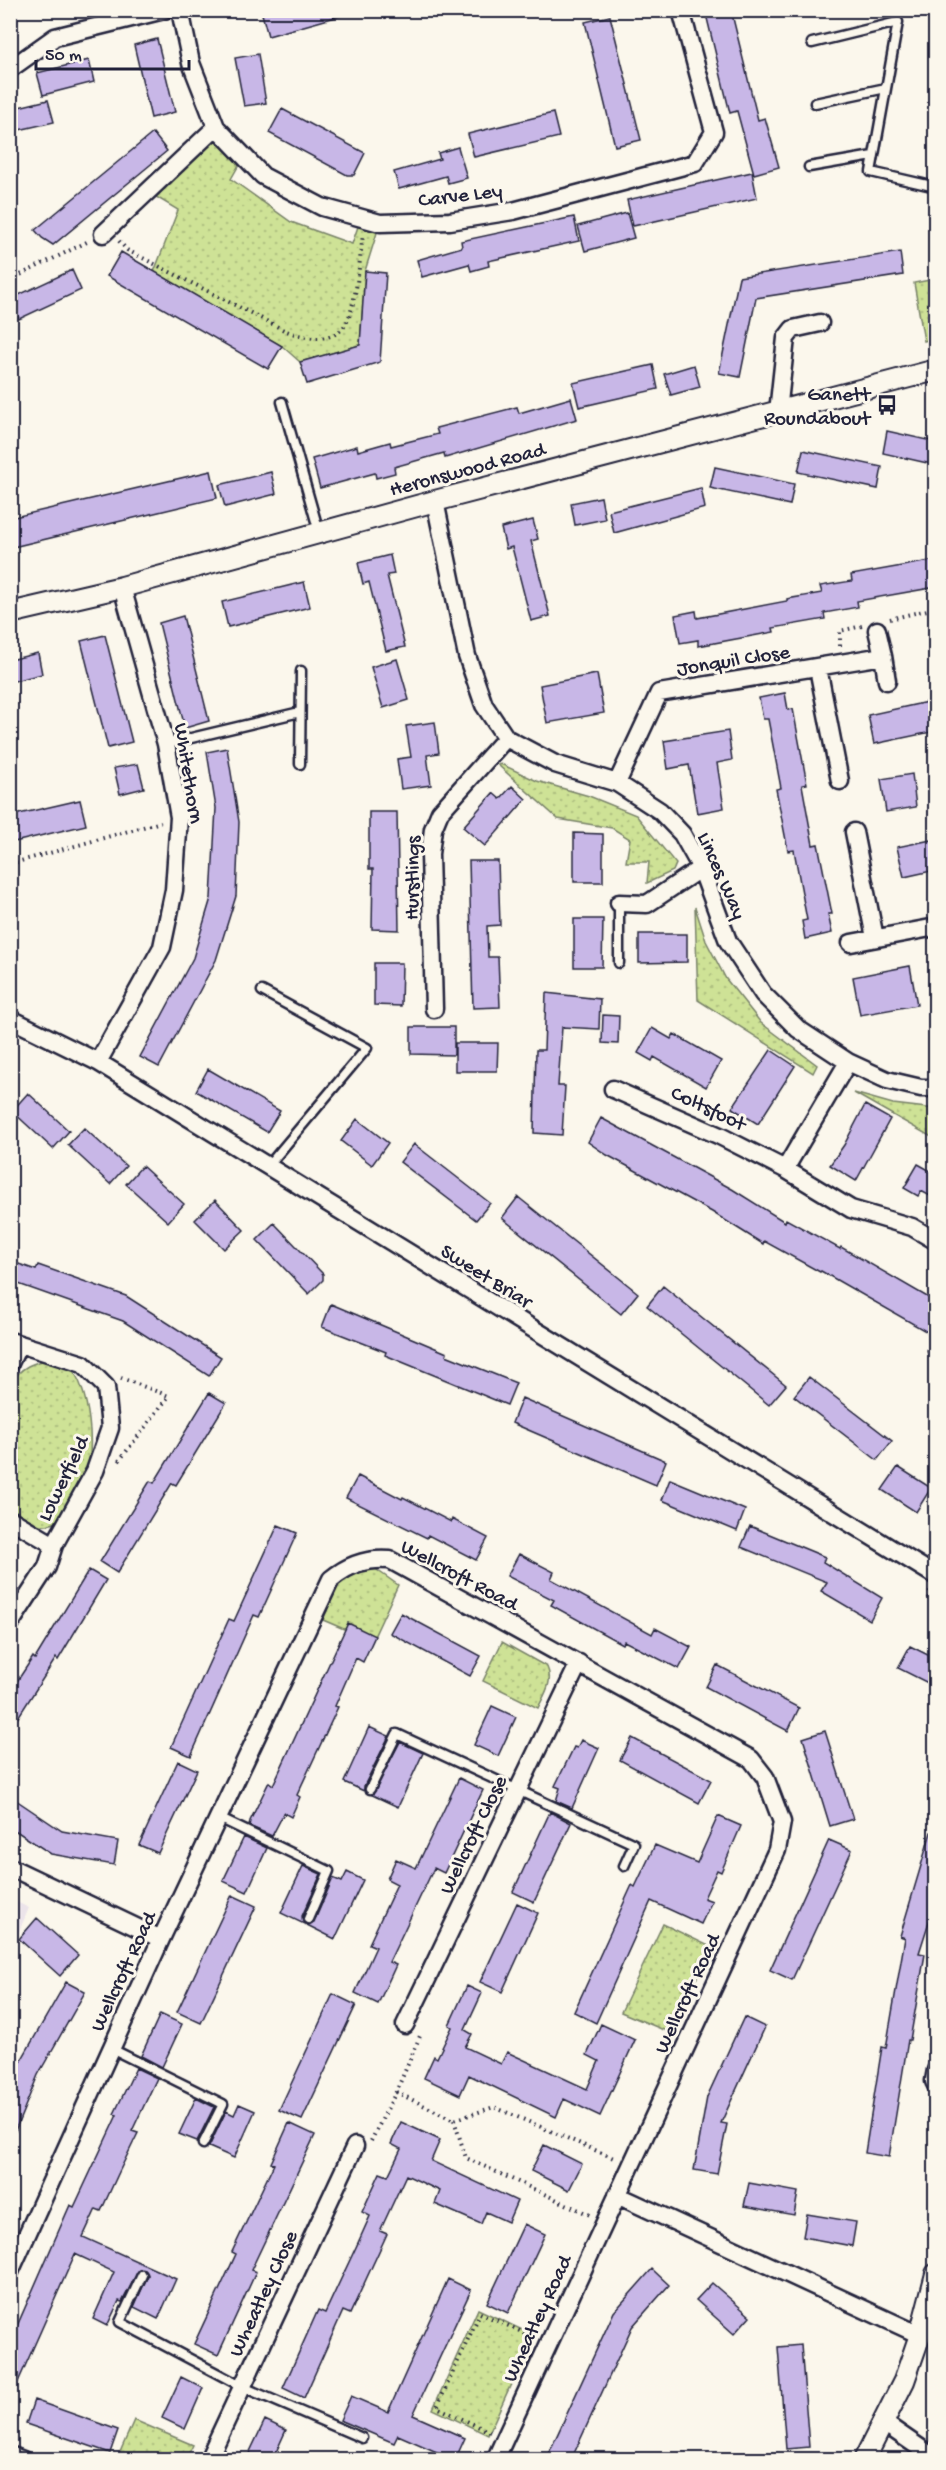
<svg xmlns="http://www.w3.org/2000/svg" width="946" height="2470" viewBox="0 0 946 2470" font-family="'Gochi Hand',sans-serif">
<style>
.built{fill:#ece4ea}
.grass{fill:url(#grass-dots);stroke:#788268;stroke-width:1.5}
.building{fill:#c8b7e7;stroke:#22223b;stroke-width:1.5}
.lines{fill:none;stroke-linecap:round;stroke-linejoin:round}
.service-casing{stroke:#22223b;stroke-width:13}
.minor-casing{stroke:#22223b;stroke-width:21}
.tertiary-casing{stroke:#22223b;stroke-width:24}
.path{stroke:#22223b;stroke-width:4;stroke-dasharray:1.5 4.5;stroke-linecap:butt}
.service{stroke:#fbf7ec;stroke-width:8}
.minor{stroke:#fbf7ec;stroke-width:16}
.tertiary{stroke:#fbf7ec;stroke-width:20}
.labels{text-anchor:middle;stroke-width:6;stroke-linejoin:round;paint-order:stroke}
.street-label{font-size:21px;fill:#22223b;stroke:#fbf7ec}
.poi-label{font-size:21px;fill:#22223b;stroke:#fbf7ec;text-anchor:end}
</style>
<defs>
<pattern id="grass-dots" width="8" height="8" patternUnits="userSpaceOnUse" patternTransform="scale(1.5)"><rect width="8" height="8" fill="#cee296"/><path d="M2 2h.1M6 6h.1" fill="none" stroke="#b1c282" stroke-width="1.8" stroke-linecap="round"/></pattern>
</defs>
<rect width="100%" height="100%" fill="#fbf7ec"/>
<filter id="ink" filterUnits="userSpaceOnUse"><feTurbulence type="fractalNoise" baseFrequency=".0167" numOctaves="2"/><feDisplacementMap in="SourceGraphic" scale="12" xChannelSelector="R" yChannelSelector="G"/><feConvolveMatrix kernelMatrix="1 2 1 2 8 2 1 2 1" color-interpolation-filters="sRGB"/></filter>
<g filter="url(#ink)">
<path class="built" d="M11,1899L29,1908L11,1950Z"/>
<path class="grass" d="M216,127L244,156L231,179L291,222L352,244L361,218L380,223L365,271L360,345L300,362L282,346L154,272L178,210L148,192Z
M935,279V338L924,341L914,283Z
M501,764L537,781L589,796L636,815L676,864L673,871L647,883L649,862H626L630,839L612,828L558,819L498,765Z
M695,907L706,941L726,979L761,1023L817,1065L813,1073L698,1000Z
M854,1093L893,1104L935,1109V1139Z
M52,1359C58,1361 65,1362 69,1366C90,1386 96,1452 85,1478C79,1492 70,1506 63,1519C42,1531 29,1524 11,1512L10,1385C20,1366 34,1362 52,1359Z
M374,1568L398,1585L372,1641L323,1620L338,1585L350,1573Z
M502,1642L547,1667C554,1682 544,1695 538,1708L483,1681Z
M663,1924L711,1947L671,2033L621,2012Z
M478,2309L533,2335L488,2435L433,2409Z
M134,2420L193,2445L186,2459H117Z"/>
<path class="building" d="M276,10H342L343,15L268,36L262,14Z
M705,10H731L758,120L765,118L779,167L754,174L737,111L730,113Z
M610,16L641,140L615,146L585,22Z
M157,39L175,112L151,118L134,45Z
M258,54L266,103L244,106L235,58Z
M89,60L94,82L43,95L37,73Z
M48,100L54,122L10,132V109Z
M282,109L365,153L354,175H347L269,133Z
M553,113L559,137L474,157L468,134Z
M153,133L167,151L53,245L42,238L35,230Z
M458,147L467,178L448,183L446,176L399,189L394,172L440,159L438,153Z
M752,172L757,198L633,226L627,200Z
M627,213L634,238L585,251L578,226Z
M574,217L579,241L488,261L489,266L471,271L469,264L422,277L417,260L462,247L461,241Z
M121,252L282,346L268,369L107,276Z
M900,252L903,275L756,298L740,377L719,373L739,277Z
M72,270L81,290L19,319L10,299Z
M365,271L386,273L380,362L307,384L300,362L360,345Z
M653,365L658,389L579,407L573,383Z
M694,365L700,387L671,395L664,374Z
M571,398L577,419L445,458L444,453L394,467L395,473L376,478L375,473L320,488L312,459L357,446L358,451L390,442L391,446L438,434L436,428L517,407L519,413Z
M887,431L936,442V465L883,453Z
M803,450L882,467L878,489L798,472Z
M715,467L794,484L790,505L710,488Z
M211,471L217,498L13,547L10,518Z
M271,472L276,494L225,507L219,485Z
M701,488L705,508L614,533L609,511Z
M601,497L605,519L575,525L571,503Z
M533,520L538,539L531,541L550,616L531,621L512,547L506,549L501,528Z
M390,555L394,574L387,575L405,647L386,651L369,582L363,584L358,563Z
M936,560V587L857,601L858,607L824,613L825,619L773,628L774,632L698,646V640L680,643L675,615L696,611L697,618L787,601V599L822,593L820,586L852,581L851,575Z
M304,582L310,607L228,627L222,602Z
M183,616L209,721L185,728L159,623Z
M105,635L132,742L108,748L81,641Z
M38,653L42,674L10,682V660Z
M397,659L409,700L383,708L371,667Z
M597,674L604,713L547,723L540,685Z
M785,693L788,710L793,709L807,784L802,785L813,845L818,844L832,914H828L832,933L805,939L802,921L807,920L794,850L788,851L776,789L781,788L768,719H763L759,698Z
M932,701L936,731L874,744L868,715Z
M435,722L439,753L427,755L431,785L401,789L397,759L411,757L406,726Z
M728,731L732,760L717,763L724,808L697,813L689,765L668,769L664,741Z
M227,748L239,822L236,896L216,960L159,1067L140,1057L193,958L211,898L216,808L207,752Z
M138,764L144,788L120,794L114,768Z
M912,774L916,807L886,812L881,779Z
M512,786L526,799L485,846L463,827L493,793L500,799Z
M80,800L86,825L10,843V816Z
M369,812H397L399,930L372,929L373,869H369Z
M574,833L603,834V882H574Z
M936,839V870L904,877L897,847Z
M469,861H498L500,925L487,926L488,957H498L500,1007L473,1008Z
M574,919H603L602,967H574Z
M639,934H687V962L639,963Z
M374,963H402L401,1006L374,1005Z
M910,966L917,1005L860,1015L853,977Z
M546,993L600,999L599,1029L562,1027L558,1086H565L562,1135L534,1133L536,1050H544Z
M603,1015L619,1016L618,1044L602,1043Z
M411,1027H454V1055L411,1054Z
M652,1028L671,1039L674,1034L721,1061L706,1087L654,1057L652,1061L638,1053Z
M455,1043H498L497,1071H455Z
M771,1050L795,1066L758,1124L732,1108Z
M208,1069L280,1111L267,1132L196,1091Z
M28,1093L69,1131L53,1149L12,1111Z
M865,1105L890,1119L856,1181L830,1165L844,1145Z
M601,1118L732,1189L785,1222L786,1219L840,1249L841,1247L936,1302V1337L821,1271L820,1272L764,1241L763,1244L712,1212L607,1155L588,1142Z
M357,1119L388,1143L372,1165L341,1141Z
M84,1128L126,1166L110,1184L68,1145Z
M414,1144L490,1203L476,1220L400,1162Z
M918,1164L936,1174V1199L921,1191L918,1196L904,1188Z
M142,1166L184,1204L168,1222L126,1184Z
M518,1197L638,1293L621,1314L502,1218Z
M215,1200L244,1230L224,1249L195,1220Z
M274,1223L323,1274V1280L309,1294L257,1240Z
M10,1261L36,1270L38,1265L126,1296L221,1357L209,1376L123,1321L10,1281Z
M663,1286L786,1385L769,1405L647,1306Z
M331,1304L447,1353L446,1355L516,1383L507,1405L385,1355L386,1352L322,1327Z
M809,1377L892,1441L877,1460L794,1396Z
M209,1393L226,1403L176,1485L172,1483L117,1573L100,1562L150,1481L154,1483Z
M522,1398L666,1461L656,1485L512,1423Z
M898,1467L931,1488L916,1512L882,1490Z
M358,1476L402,1499L403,1497L451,1522L452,1519L488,1538L476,1560L428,1535L427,1538L346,1498Z
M670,1479L745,1510L737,1531L662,1500Z
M278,1525L297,1533L259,1617L254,1615L191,1756L171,1747L229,1619L234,1621Z
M750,1526L825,1557L823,1562L882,1598L870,1620L821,1591L827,1582L741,1547Z
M519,1554L554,1572L551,1579L652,1634L655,1628L691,1647L679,1669L624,1641L622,1644L551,1605L554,1600L507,1576Z
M89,1570L106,1580L58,1660L56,1658L10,1730V1692L33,1657L35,1659Z
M401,1613L481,1656L470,1676L390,1633Z
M348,1623L375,1636L363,1662L356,1658L335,1706L338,1707L297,1795L300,1797L291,1817L284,1813L272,1836L249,1826L250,1821L269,1782L273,1785Z
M910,1646L936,1659V1687L898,1668Z
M717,1665L799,1708L788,1731L706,1687Z
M492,1706L516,1717L498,1756L474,1745Z
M369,1727L389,1736L364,1786V1791L344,1782Z
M825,1731L853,1819L830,1826L803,1738Z
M632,1738L711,1780L699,1803L620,1760Z
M581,1740L599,1748L572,1808L556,1801L560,1788L555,1786L574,1747L577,1748Z
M400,1742L423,1753L398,1807L372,1795Z
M178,1761L197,1770L158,1853L139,1845Z
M459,1778L483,1790L444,1873L434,1868L389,1962L396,1965L378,2004L355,1993L376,1947L369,1944L397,1884L387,1879L396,1859L416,1868Z
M10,1796L62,1831L118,1841L114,1865L51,1854L10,1827Z
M550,1812L571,1823L534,1902L513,1892Z
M718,1816L741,1826L721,1872L717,1870L704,1898L712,1901L701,1924L651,1901L596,2023L574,2012L632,1885L635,1887L655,1845L697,1863Z
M931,1832L936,1833V1900L919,1953L925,1954L910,2040H908L889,2157L865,2153L882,2047L886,2048L905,1938L900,1936Z
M244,1837L267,1848L247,1892L223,1881Z
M829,1840L852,1850L792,1980L770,1970Z
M303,1866L321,1874L302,1916L304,1924L281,1913Z
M347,1872L363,1880L335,1939L307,1925L314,1922L333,1878L342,1882Z
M232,1895L256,1906L201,2023L177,2012Z
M517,1903L538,1913L502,1992L480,1982Z
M37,1918L78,1955L60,1976L19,1939Z
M66,1982L85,1992L38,2075L10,2143V2080Z
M467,1986L482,1993L465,2030L472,2034L465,2047L501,2064L507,2052L587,2089L599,2061L587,2055L601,2024L635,2040L600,2116L564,2099L556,2117L469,2075L460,2095L424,2078L434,2056L437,2058L452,2027L449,2025Z
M333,1994L356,2005L302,2120L279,2110Z
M160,2014L182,2024L162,2067L141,2056Z
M744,2017L765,2027L721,2123L727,2124L717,2174L694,2170L707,2097Z
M136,2068L157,2078L132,2131L138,2133L119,2172L101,2211L96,2209L83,2237L176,2279L158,2319L134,2307L148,2275L145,2270H139L122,2302L119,2301L107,2326L93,2319L114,2272L75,2254L10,2400V2342L70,2205L74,2207L117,2115L114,2114Z
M196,2098L214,2107L197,2141L179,2134Z
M239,2104L255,2111L234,2158L209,2147L226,2111L234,2115Z
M401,2122L440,2140L431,2161L517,2201L508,2222L486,2212L481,2224L435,2204L440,2191L406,2175L380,2231L387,2234L350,2314L343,2311L304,2398L283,2388L318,2310L325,2313L357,2245L370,2216L362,2212L380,2173L388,2176L401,2149L391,2144Z
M289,2123L315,2135L251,2270L256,2272L218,2355L194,2344L236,2254L232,2252L274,2164L271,2163Z
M544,2145L582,2164L569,2190L531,2171Z
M749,2183L798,2192L794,2215L744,2206Z
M807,2214L856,2222L852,2246L803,2237Z
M524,2224L545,2234L508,2313L487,2303Z
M652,2269L669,2285L632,2327L571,2460H559L548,2455L614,2312Z
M448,2279L471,2290L413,2415L465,2438L455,2460L398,2435L394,2443L340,2420L351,2396L388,2412Z
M712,2283L750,2316L734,2334L696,2300Z
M801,2345L809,2447L786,2449L778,2347Z
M181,2377L203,2388L185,2429L162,2418Z
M34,2400L118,2430L110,2453L26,2424Z
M265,2420L286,2430L277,2450L273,2460H246Z"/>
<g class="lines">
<g class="service-casing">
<path id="service" d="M812,43L898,22L871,172L936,187
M815,103L886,88
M809,167L873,156
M282,402L319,532
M166,744L300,712
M300,764L301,671
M619,963V903
M262,991L367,1048L268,1166
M933,1351L936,1347
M370,1789L397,1734L634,1844L624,1866
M219,1818L329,1871L308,1919
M112,2049L223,2104L203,2144
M142,2275L120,2322L243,2387L362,2438"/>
</g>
<g class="minor-casing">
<path id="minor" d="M180,10L191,63L216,127L263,176L322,207L380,223L450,221L513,211L695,163L714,132L681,10
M10,69L55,37L164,10
M103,234L216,127
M778,412L786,338L793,329L820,323
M435,501L467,656L484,705L506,738L555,764L617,783L660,811L682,834L701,868L728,941L763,994L798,1029L848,1062L887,1080L921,1088H936
M877,630L883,656
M818,668L840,781
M617,783L659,693L883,656L887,681
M854,832L875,938
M619,903L647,904L701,868
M851,943L936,927
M434,1009L430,854L433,829L440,812L506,738
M10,1021L17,1022L98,1062L936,1576
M98,1062L162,947L174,890L179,817L166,744L122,587
M613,1089L720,1136L785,1169L851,1209L912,1227L936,1241
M785,1169L848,1062
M10,1341L83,1364L106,1387L110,1428L95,1471L54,1545L47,1567L10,1624
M10,1363L19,1344
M10,1519L54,1545
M10,1867L161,1939
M405,2025L579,1663
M936,2070L934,2081L936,2085
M617,2195L920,2335
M10,2272L161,1939L331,1579C349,1564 367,1558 390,1560L751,1759L765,1777L782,1822L777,1850L495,2460
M884,2423L936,2459
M10,2455L23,2460
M208,2460L355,2146"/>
</g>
<g class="tertiary-casing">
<path id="tertiary" d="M10,613L122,587L435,501L936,370
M864,2460L904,2381L920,2335L936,2274"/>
</g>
<path class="path" d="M119,241L127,250L284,330C301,337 326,344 342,329C356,316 360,255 363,235
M10,280L89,241
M890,619L936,608
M840,646V631L862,626
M10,864L161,822
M119,1461L169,1396L121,1378
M930,1591L928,1595L936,1609
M396,2092L454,2120L494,2107L616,2159
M454,2120L466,2158L590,2215
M371,2141L396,2092L420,2036
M490,2432L437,2407L480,2313L533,2337"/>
<use href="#service" class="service"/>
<use href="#minor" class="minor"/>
<use href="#tertiary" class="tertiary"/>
</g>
</g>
<defs>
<g id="bus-bare" transform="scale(1.62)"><path d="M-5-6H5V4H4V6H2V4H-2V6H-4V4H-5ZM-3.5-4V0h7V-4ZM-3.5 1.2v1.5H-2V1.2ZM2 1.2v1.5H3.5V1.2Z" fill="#22223b" stroke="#fbf7ec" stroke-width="2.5" paint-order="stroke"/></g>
</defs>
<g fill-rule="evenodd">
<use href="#bus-bare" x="887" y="405"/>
</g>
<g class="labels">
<g class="street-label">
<text transform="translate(460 194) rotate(-7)" y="7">Carve Ley</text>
<text transform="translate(467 468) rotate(-15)" y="7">Heronswood Road</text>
<text transform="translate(733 659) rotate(-9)" y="7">Jonquil Close</text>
<text transform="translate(190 773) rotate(81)" y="7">Whitethorn</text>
<text transform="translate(723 875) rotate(66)" y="7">Linces Way</text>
<text transform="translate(411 878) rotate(-89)" y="7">Hurstlings</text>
<text transform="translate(709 1107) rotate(25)" y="7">Coltsfoot</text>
<text transform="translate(487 1275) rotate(32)" y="7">Sweet Briar</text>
<text transform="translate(62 1478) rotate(-64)" y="7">Lowerfield</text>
<text transform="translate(460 1574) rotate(28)" y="7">Wellcroft Road</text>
<text transform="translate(472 1834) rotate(-64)" y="7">Wellcroft Close</text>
<text transform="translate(122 1971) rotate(-65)" y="7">Wellcroft Road</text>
<text transform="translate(686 1993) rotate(-65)" y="7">Wellcroft Road</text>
<text transform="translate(262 2293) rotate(-65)" y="7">Wheatley Close</text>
<text transform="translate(536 2318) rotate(-65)" y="7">Wheatley Road</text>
</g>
<g class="poi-label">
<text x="870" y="400">Ganett<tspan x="870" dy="24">Roundabout</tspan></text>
</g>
</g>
<rect width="946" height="2470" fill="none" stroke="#fbf7ec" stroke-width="36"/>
<rect x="18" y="18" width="910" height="2434" fill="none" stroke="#22223b" stroke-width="2" filter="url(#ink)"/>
<path d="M36 60v9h153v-9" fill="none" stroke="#22223b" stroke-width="3"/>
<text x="45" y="60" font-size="18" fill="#22223b" stroke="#fbf7ec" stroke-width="4.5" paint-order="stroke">50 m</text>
</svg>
